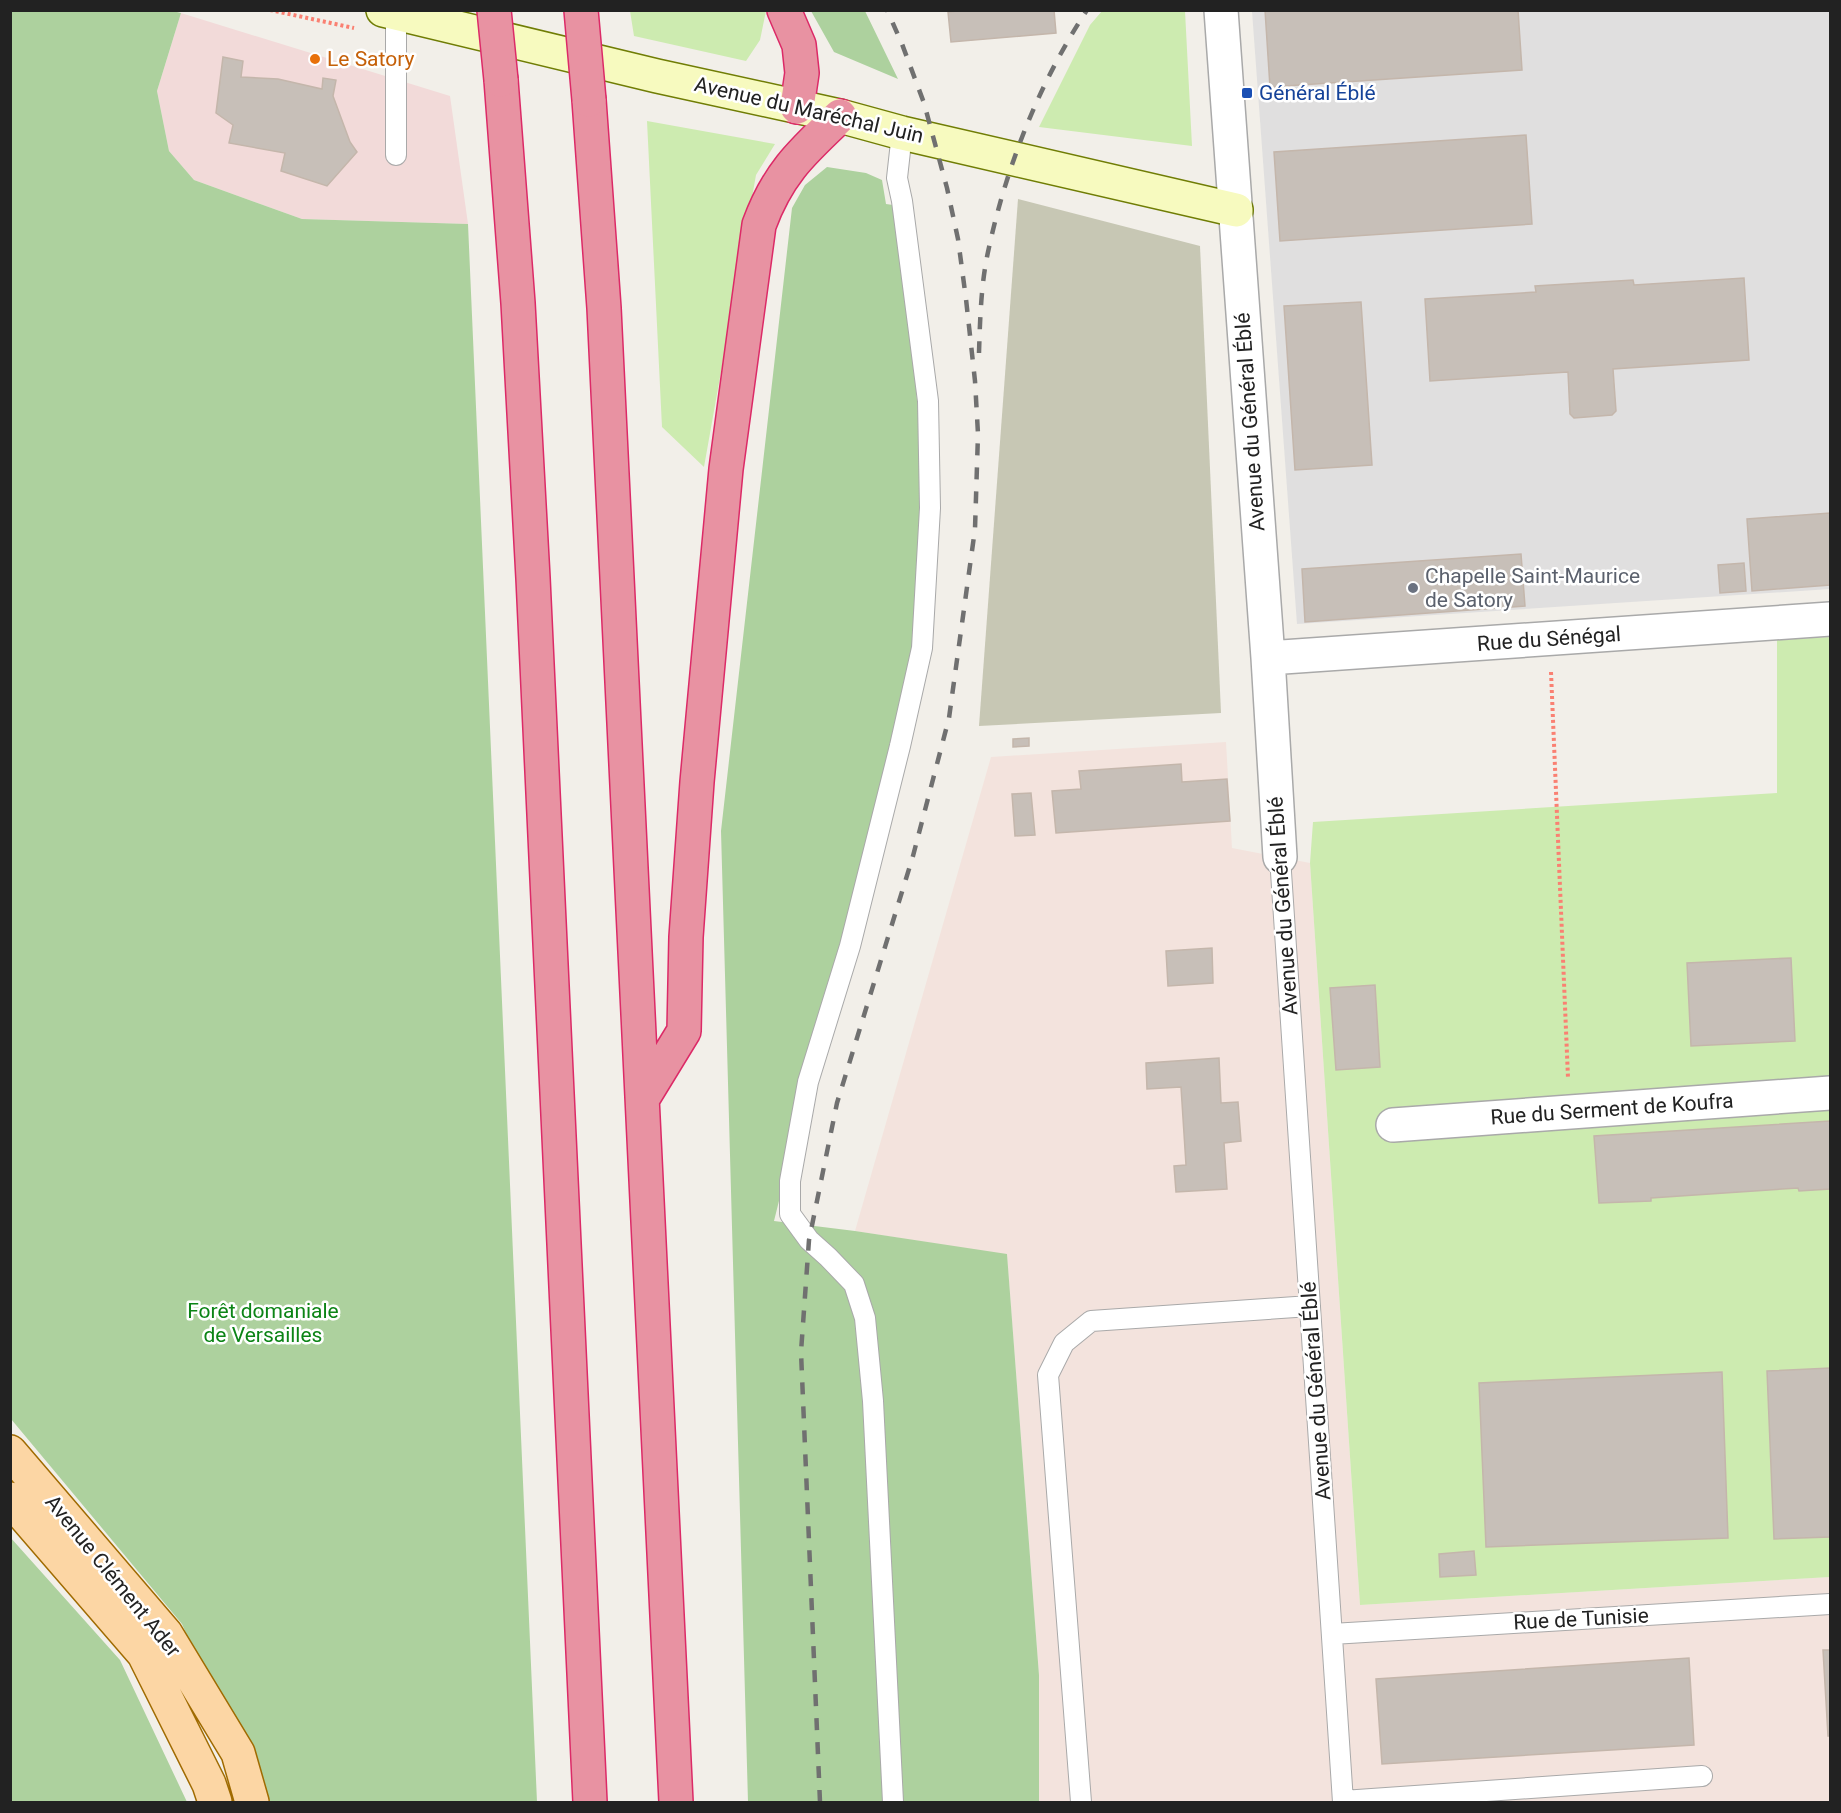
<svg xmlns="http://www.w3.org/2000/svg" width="1841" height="1813" viewBox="0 0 1841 1813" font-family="Roboto,sans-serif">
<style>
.residential{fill:#e0dfdf}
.commercial{fill:#f2dad9}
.military{fill:#f3e3dd}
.construction{fill:#c7c7b4}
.grass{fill:#cdebb0}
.forest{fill:#add19e}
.building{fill:#c7bfb8;stroke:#c4b6ab;stroke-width:1.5}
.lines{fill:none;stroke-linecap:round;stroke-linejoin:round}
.lane-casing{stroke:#a9a9a9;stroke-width:22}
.street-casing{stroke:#a9a9a9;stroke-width:36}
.secondary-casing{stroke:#707d05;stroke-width:36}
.primary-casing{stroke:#a06b00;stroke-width:36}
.highway-casing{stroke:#dc2a67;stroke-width:36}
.path{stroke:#fa8072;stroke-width:4;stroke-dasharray:3 3;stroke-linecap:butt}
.lane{stroke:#fff;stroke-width:20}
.street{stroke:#fff;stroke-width:33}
.secondary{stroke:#f7fabf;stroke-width:33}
.primary{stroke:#fcd6a4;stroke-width:33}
.highway{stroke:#e892a2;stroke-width:33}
.rail{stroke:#707070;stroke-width:4.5;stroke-dasharray:12 12;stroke-linecap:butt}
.highway-bridge-casing{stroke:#dc2a67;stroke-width:36;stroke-linecap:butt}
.highway-bridge{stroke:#e892a2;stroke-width:33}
.food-dot{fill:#e8710a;stroke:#fff;stroke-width:2}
.transit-dot{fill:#1a4fb4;stroke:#fff;stroke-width:2}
.worship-dot{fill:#6b7280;stroke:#fff;stroke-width:2}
.labels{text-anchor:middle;stroke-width:5;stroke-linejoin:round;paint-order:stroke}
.food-label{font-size:21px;fill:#c56008;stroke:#fff;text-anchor:start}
.transit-label{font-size:21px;fill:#164399;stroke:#fff;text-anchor:start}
.street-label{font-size:21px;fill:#222;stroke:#fff}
.worship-label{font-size:21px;fill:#5b616d;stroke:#fff;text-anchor:start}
.park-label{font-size:21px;fill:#0c8416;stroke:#fff}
</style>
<rect width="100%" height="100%" fill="#f2efe9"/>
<path class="residential" d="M1252,11H1830V589L1297,624Z"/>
<path class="commercial" d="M181,13L450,96L468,224L302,219L194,180L169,151L157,91Z"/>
<path class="military" d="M1226,742L1232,848L1310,863L1360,1605L1830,1577V1802H1039V1675L1007,1255L855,1231L991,757Z"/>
<path class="construction" d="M1018,199L1200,246L1221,713L979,726Z"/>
<path class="grass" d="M630,11V10L766,11L760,40L746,61L634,36Z
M1102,11H1185L1192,146L1039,127L1090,25Z
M647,121L775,144L756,175L704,467L662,427Z
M1830,637V1577L1360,1605L1310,863L1313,822L1777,793V640Z"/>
<path class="forest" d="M169,10L181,13L157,91L169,151L194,180L302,219L468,224L537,1802H257L255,1793L182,1624L11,1419L10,11Z
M811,11H865L898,79L834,52Z
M827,167L866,173L882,180L886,204L900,206L926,503L912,650L867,847L774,1221L855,1231L1007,1254L1039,1675V1802H748L721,831L792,208L805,185Z
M10,1537L120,1660L187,1802H11Z"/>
<path class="building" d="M967,10H1054L1056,33L951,42L948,12Z
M1265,10H1518L1522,70L1270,87Z
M223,57L243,61L241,77L278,79L322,89L323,78L336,80L333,96L350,142L357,152L327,186L281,171L285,153L229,143L233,125L216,113Z
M1526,135L1532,224L1280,241L1274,152Z
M1744,278L1749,360L1613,369L1616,411L1612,415L1574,418L1570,414L1568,372L1430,381L1425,299L1536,292L1535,286L1633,280L1634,285Z
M1361,302L1372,465L1295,470L1284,306Z
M1830,513V585L1752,591L1747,519Z
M1521,554L1525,606L1305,622L1302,569Z
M1744,563L1746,591L1720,593L1718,565Z
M1029,738V746L1013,747V739Z
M1181,764L1182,782L1227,779L1230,821L1056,833L1052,791L1081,789L1079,771Z
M1031,793L1035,835L1015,836L1012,794Z
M1212,948L1213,983L1168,986L1166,951Z
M1791,958L1795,1041L1691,1046L1687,963Z
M1375,985L1380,1067L1336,1070L1330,988Z
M1219,1058L1221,1103L1238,1102L1241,1141L1224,1143L1227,1189L1176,1192L1174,1166L1186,1165L1181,1087L1147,1089L1146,1063Z
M1830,1121V1189L1799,1191L1798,1188L1651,1198V1201L1599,1203L1594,1136Z
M1830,1368V1537L1774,1539L1767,1371Z
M1722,1372L1728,1538L1486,1547L1479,1383Z
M1474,1551L1476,1575L1440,1577L1439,1554Z
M1823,1650H1830V1736H1828Z
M1689,1658L1694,1745L1382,1764L1376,1679Z"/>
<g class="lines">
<g class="lane-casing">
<path id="lane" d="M396,14V155
M1280,857L1343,1802
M1332,1634L1830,1604
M1343,1801L1702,1776
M893,1802L873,1401L865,1318L854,1284L828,1257L809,1240L790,1214V1181L808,1082L850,946L900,746L922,648L930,508L928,401L902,201L897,178L902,133
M1081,1802L1048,1375L1064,1343L1091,1321L1310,1306"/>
</g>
<g class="street-casing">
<path id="street" d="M1221,10L1268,658L1280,857
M1268,658L1830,619
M1393,1125L1830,1093"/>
</g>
<g class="secondary-casing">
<path id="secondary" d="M383,10L657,76L840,116L902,133L1236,210"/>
</g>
<g class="primary-casing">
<path id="primary" d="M10,1452L166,1634L238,1753L252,1802
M10,1499L144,1654L209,1784L215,1802"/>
</g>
<g class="highway-casing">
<path id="highway" d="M784,10L799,45L802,73L797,107
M501,80L518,303L533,578L590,1802
M589,100L604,308L676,1802
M643,1098L684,1031L686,937L697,782L726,469L759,225C778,173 802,152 840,116"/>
</g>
<path class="path" d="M270,10L354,28
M1551,672L1568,1078"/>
<use href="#lane" class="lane"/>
<use href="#street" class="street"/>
<use href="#secondary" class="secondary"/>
<use href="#primary" class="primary"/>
<use href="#highway" class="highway"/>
<path class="rail" d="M979,353C980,320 981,284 988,252C1006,167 1039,83 1087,10
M820,1802L801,1352L809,1240L837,1103L913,856L949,718L975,529L978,434L975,381L966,299L958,239L947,188L924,103L902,44L887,10"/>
<g class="highway-bridge-casing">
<path id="highway-bridge" d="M494,10L501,80
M581,10L589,100"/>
</g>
<use href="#highway-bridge" class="highway-bridge"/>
</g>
<circle class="food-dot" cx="315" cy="59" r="6"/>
<rect class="transit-dot" x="1241" y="87" width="12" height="12" rx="3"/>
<circle class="worship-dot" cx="1413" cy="588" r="6"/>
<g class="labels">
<g class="food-label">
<text x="327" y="66">Le Satory</text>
</g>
<g class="transit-label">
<text x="1259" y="100">Général Éblé</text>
</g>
<g class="street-label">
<text transform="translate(809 110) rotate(13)" y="7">Avenue du Maréchal Juin</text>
<text transform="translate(1250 422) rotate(-94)" y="7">Avenue du Général Éblé</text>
<text transform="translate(1549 639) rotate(-4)" y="7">Rue du Sénégal</text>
<text transform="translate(1283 906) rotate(-94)" y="7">Avenue du Général Éblé</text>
<text transform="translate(1612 1109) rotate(-4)" y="7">Rue du Serment de Koufra</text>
<text transform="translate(1316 1391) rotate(-94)" y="7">Avenue du Général Éblé</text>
<text transform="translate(113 1576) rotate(51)" y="7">Avenue Clément Ader</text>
<text transform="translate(1581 1619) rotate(-3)" y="7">Rue de Tunisie</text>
</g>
<g class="worship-label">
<text x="1425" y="583">Chapelle Saint-Maurice<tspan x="1425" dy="24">de Satory</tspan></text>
</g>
<g class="park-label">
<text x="263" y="1318">Forêt domaniale<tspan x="263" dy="24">de Versailles</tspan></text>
</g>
</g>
<rect width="1841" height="1813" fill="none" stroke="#222222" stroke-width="24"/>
</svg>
